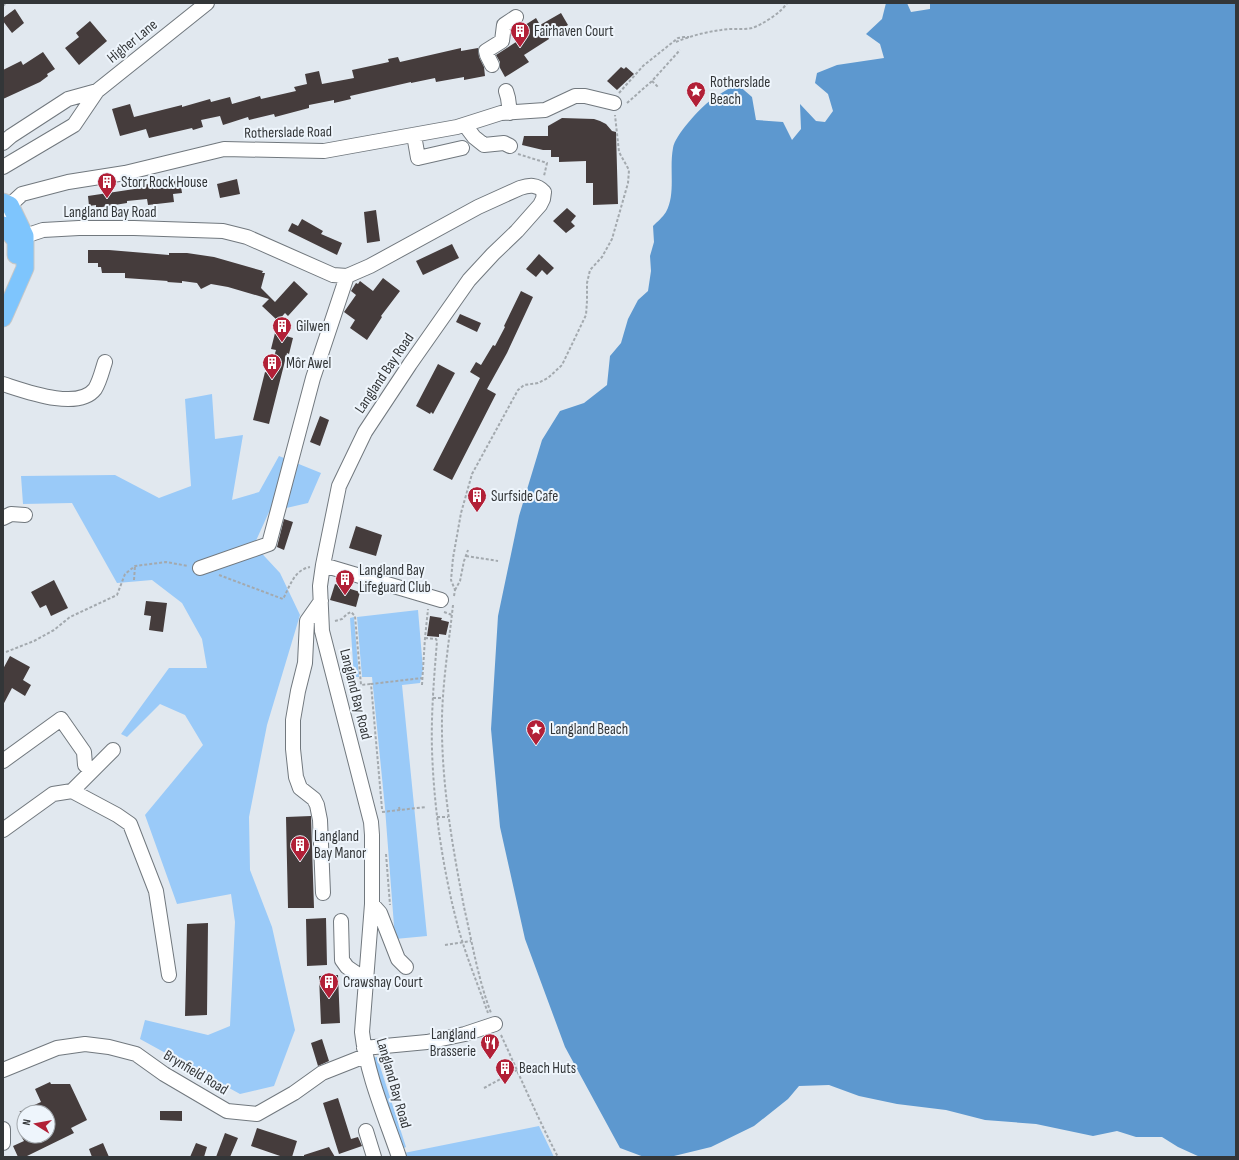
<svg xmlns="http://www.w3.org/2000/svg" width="1239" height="1160" viewBox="0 0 1239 1160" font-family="'Sofia Sans Condensed',sans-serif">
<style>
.green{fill:#9acaf8}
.water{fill:#5d98cf}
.building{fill:#453c3c}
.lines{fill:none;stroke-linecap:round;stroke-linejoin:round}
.minor-casing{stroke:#71787e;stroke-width:16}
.major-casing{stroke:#c6c7c7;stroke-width:19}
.path{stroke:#a3a9ae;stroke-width:2;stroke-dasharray:3 2;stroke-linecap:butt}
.minor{stroke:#fff;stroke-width:14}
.major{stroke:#7ec5fd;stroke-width:17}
.labels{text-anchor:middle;stroke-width:4;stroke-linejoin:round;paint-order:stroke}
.poi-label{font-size:15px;fill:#333638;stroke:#eef5fc;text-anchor:start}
.street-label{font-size:15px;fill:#333638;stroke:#eef5fc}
</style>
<rect width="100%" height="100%" fill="#e1e8ef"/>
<path class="green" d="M212,394L215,439L243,435L232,500L259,492L279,456L321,473L308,503L269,512L254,545L280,573L300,615L267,725L249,817L250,870L272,927L295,1030L274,1086L240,1094L140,1039L145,1020L208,1035L230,1026L235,922L231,894L177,904L145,815L203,745L185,715L160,704L127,737L121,734L169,668H207L202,639L182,603L152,580L117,583L72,503L23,504L21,476L115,475L159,498L191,486L185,399Z
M418,610L423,669L420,683L402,685L427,936L395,939L385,808L372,677H362L357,617Z
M354,617L359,677H354L350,618Z
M377,1057L406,1147L402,1149L372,1058Z
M539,1126L554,1157H406L404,1153Z"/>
<path class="water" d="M886,3H907L911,12L930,9V3H1236V1157H1200L1178,1147L1162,1137H1136L1117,1131L1093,1136L1036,1124L985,1120L946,1110L897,1104L859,1096L829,1085L799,1086L788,1099L754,1126L711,1147L674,1156L662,1157H644L620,1148L565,1047L525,939L500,827L491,729L498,616L519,516L542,440L560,411L584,403L607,385L610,356L621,343L628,319L638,300L648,291L651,271L650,256L654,242L653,226C657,222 663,217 666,212C676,193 669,170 673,148C675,135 700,108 711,100C719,94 728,89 737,84L752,97L756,120L783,122L792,140L801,129L800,104L816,121L825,122L833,111L828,94L815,83L817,73L837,65L884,58L880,44L866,34L882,19Z"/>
<path class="building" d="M15,9L24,23L12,33L3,21V18Z
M561,13L568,25L548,37L549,39L524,55L529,62L505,77L500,68V62L496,55L516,42L511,34L536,18L540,25Z
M90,21L107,41L79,65L65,48L79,37L76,33Z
M461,48V51L478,48L479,57L484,67L485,76L464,80V77L436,82L435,78L411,83V82L350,96L351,99L334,103V100L309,105V108L275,117L274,114L249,120L248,117L223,125L220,116L201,120L203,127L193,130L192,128L149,138L146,129L120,136L112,109L130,104L134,117L182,105V107L210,99L211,102L230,97L232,104L260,96L261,99L296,91L294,87L307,84L305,74L319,71L322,84L354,78L352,70L389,62L388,59L398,57L400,62Z
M43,52L55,69L47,74L48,76L40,82L3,99V70L21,61L23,65Z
M621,67L624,69L626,67L634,74L617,90L607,81Z
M562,118L594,119L600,121L606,124L612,131L616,132L618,204L593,205V183H586V161L559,162V157H551V150H543L522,145L524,136H548V126Z
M237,179L240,194L220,198L217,184Z
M180,180L182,193L173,194L174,202L148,205L147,199L127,201V203L96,208V205L89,206L88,196L141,188V185Z
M567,208L576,216L571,222L575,226L566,233L553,221Z
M376,210L380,241L367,243L364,212Z
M302,219L323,231L321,234L342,243L337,255L288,231L292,223L298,226Z
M452,244L459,258L423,275L416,261Z
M88,250H109L169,255V253H187L214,257L263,271L262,273H265L261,288L275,302L294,281L308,294L288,316L285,313L278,321L262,306L269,299L228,287L211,284L201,289L197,283L182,281V283L167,282L168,281L125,278V273H102L101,267H98V263H88Z
M539,254L554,268L547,275L542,270L536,277L526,269Z
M383,278L400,291L381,316L382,317L367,340L350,328L355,320L344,312L356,295L351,291L356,283L358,284L360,281L373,291Z
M521,291L533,297L507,353L487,389L496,394L452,480L433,470L480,378L470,372L476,362L481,365L493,345L495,346L505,327L504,326Z
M460,314L481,323L477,332L456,322Z
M275,333L293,338L289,354L287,353L269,424L253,420L265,372L269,373L276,350L271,349Z
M438,364L455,373L433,414L431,412L430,414L416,406Z
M320,416L329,420L320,446L310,442Z
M284,519L293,522L284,550L277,547Z
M356,526L382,535L376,556L349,548Z
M54,580L68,608L51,616L46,605L40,608L31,592Z
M335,584L360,592L356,607L330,600Z
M146,601L167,603L163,632L149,630L151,616L144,615Z
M430,616L442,618L441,620L449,622L446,635L439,634V637L427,636Z
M10,656L30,667L23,680L31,685L25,696L12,688L3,705V669Z
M311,816L314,908H288L286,817Z
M326,918L327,965L307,966L306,919Z
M208,923L207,1015L185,1016L187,924Z
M338,975L340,1023L321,1024L319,976Z
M322,1039L329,1061L318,1066L311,1043Z
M50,1082L51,1084H70L87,1120L71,1128L74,1133L25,1157H18L13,1146L24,1141L21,1136H48V1112H19L41,1102L35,1089Z
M338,1098L351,1139L358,1137L362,1146L339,1154L323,1103Z
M160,1111H182V1121L160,1120Z
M257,1128L297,1141L292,1157H283L251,1146Z
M225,1133L238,1138L230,1157H216Z
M103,1143L109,1157H92L89,1149Z
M196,1143L207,1147L204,1157H190Z
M329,1147L335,1157H304V1155Z"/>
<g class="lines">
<g class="minor-casing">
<path id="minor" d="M492,65L487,55L486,51L502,41L504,25L516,17
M506,91L508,98L510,113
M465,125L474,137L484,145L504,143L510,146
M414,135L418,158L462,148
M3,143L11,136L68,99L97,91
M3,167L74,125L97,91L207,3
M8,215L10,205L22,194L68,182L125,173L224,149L324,151L457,127L501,113L545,110L575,96H585L614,103
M16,241L25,236L43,230L79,228H134L223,231L247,237L333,275L347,276L370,266L478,207L520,188C529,185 537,184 544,192L543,199L540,205L517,231L493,254L469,280L410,364L365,432L339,486L323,565L320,586L322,631L371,822L372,835V904L362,1032C367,1075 385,1116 399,1157
M3,384C25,391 78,411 95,389C100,381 102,371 105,362
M3,518L11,514L25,515
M323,565L441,600
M200,568L269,544L313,378L347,276
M321,601L307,621L305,663L298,691L293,720V749L296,777L300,788L314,799L317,805L320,820L323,893
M3,761L61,719L84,752L85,765L92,771
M72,791L117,815L130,824L156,891L169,975
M3,830L53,794L72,791L113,750
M372,904L380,913L398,959L406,967
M341,921L342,960L347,967L366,980
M364,1048L427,1042L465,1034L495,1024
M3,1070L57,1048L85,1044L109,1047L136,1054L164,1074L227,1111L257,1114L294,1093L322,1073L365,1056
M3,1129V1143
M366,1131L374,1157"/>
</g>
<g class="major-casing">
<path id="major" d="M3,202L10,205L25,236V268L3,318
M3,225L16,241V255"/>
</g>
<path class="path" d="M3,6L6,3
M676,42C690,36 706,32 721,30C731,28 742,30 752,28C762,25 782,12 787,3
M652,81L659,88
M619,93L643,66L678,38L684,37H689
M627,103L652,81L680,50
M518,154L547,163L544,176
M466,556L498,561
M219,575L283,599C290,586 294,570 310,567
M134,580L135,566
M455,590L460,581L464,561L468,550
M454,596L455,590L451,580L453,558L461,513L472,474L518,390L524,385L538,383L548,378L562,365L586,315L587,301V283L590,270L602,257L612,239L628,183L629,170L619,152L615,115
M453,605C449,642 443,679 442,717C441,781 452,844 464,907C472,942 478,979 491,1013
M444,612L452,615
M335,621L342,619L347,614L351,612L355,616L361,685L371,684
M425,638L436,639L437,641C434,678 431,714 432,750C434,810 443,870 458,927C466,956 478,985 488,1013
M6,652L34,641L54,630L70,617L117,595L125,574L135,566L166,562L188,566
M422,685L425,638L428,609
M433,698H443
M399,807L400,812
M382,809L371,684L422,678
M382,812L426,807
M437,817H448
M386,854L390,905
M445,945L471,941
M501,1035C520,1076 537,1117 558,1157
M484,1088L517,1070"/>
<use href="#minor" class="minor"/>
<use href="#major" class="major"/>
</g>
<defs>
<g id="building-pin" transform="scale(1)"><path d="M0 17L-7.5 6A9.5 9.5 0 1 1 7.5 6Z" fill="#b22037" stroke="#eef5fc"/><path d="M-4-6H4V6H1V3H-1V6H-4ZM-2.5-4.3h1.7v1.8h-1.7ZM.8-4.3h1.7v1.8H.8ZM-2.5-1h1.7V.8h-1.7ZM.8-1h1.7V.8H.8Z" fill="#fff"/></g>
<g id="sight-pin" transform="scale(1)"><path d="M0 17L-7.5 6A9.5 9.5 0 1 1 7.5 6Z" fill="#b22037" stroke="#eef5fc"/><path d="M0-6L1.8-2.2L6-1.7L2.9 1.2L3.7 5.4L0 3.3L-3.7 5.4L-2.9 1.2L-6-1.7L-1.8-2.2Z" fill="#fff"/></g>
<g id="restaurant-pin" transform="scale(1)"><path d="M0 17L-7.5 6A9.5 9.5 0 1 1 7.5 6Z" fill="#b22037" stroke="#eef5fc"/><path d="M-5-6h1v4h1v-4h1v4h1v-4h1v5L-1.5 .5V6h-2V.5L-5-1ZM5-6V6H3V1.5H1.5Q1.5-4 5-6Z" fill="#fff"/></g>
</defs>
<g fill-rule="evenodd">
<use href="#building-pin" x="520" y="31"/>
<use href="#sight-pin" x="696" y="91"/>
<use href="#building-pin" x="107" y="182"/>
<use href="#building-pin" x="282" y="326"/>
<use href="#building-pin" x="272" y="363"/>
<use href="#building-pin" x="477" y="496"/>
<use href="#building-pin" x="345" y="579"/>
<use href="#sight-pin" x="536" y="729"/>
<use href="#building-pin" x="300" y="845"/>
<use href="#building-pin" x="329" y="982"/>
<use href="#restaurant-pin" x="490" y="1043"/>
<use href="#building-pin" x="505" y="1068"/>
</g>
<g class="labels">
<g class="poi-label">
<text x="534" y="36">Fairhaven Court</text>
<text x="710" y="87">Rotherslade<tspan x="710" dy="17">Beach</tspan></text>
<text x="121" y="187">Storr Rock House</text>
<text x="296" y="331">Gilwen</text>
<text x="286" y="368">Môr Awel</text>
<text x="491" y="501">Surfside Cafe</text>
<text x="359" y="575">Langland Bay<tspan x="359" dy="17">Lifeguard Club</tspan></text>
<text x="550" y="734">Langland Beach</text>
<text x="314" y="841">Langland<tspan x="314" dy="17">Bay Manor</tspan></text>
<text x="343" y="987">Crawshay Court</text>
<text x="476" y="1039" text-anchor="end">Langland<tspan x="476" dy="17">Brasserie</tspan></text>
<text x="519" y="1073">Beach Huts</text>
</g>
<g class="street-label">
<text transform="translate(132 41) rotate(-39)" y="5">Higher Lane</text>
<text transform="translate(288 132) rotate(-1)" y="5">Rotherslade Road</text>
<text x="110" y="217">Langland Bay Road</text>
<text transform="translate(384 373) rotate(-56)" y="5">Langland Bay Road</text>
<text transform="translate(356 694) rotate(76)" y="5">Langland Bay Road</text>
<text transform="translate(196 1072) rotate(31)" y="5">Brynfield Road</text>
<text transform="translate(394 1083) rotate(74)" y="5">Langland Bay Road</text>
</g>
</g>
<rect width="1239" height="1160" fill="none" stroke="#333638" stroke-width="8"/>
<g transform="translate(36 1124) rotate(281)"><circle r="19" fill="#eef5fc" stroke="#a3a9ae"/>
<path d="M0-3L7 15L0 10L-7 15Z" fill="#b22037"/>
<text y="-6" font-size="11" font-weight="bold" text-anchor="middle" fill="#333638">N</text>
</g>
</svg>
